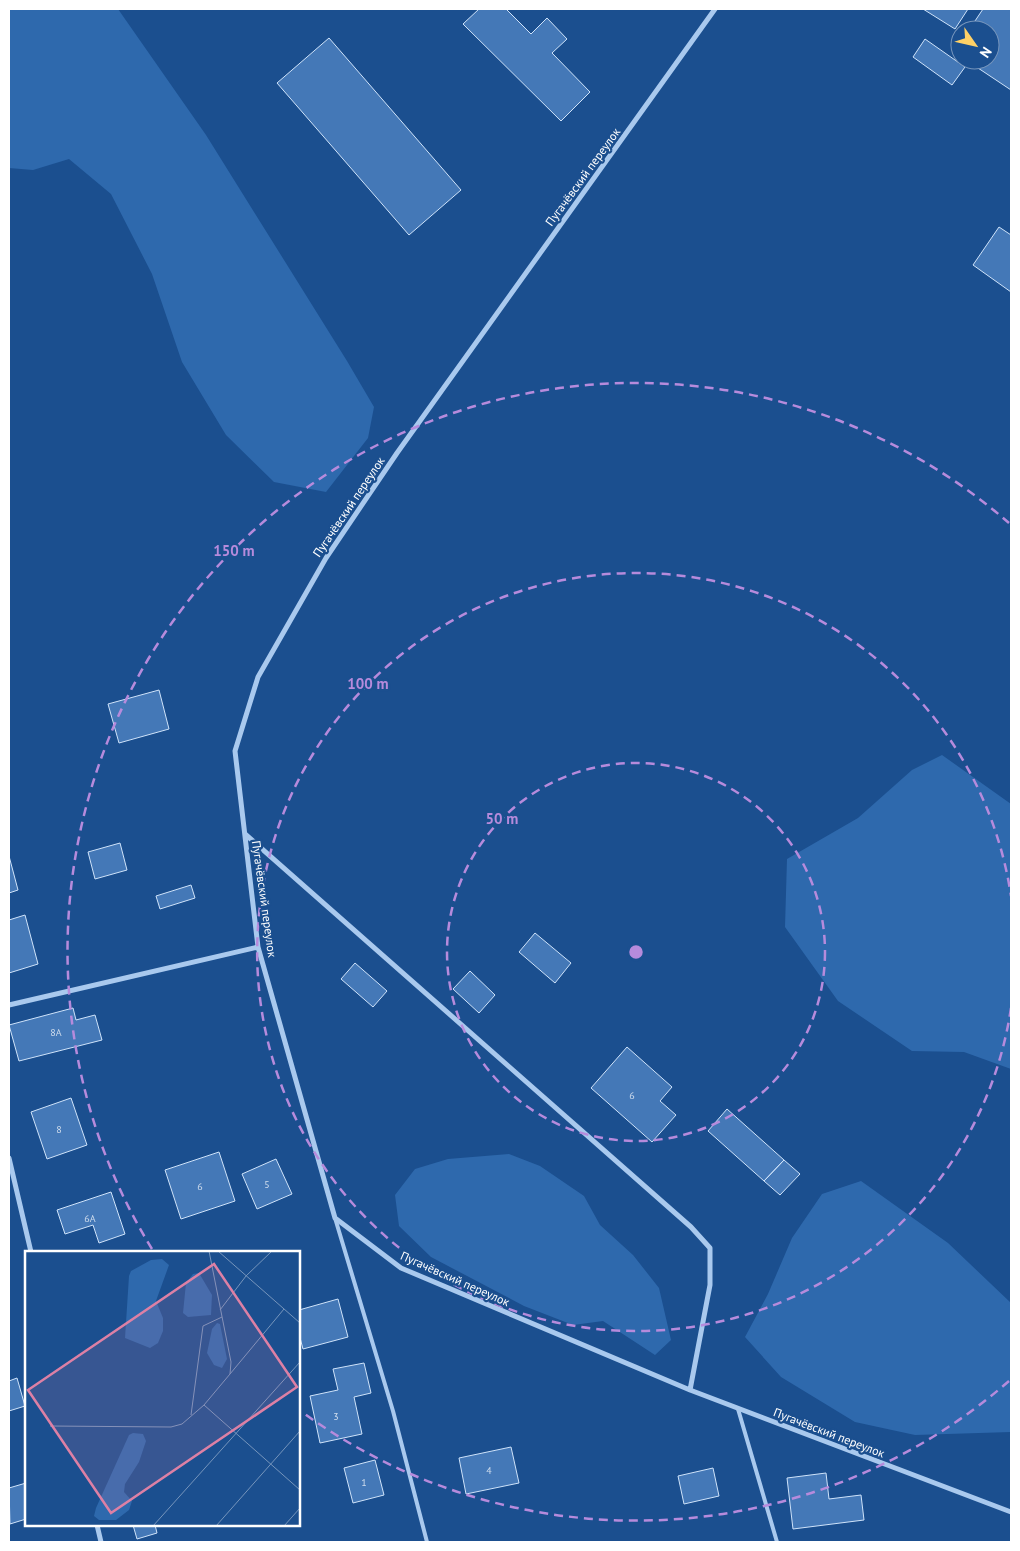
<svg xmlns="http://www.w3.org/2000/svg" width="1020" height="1551" viewBox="0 0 1020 1551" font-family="'PT Sans',sans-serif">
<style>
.green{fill:#2e69ad}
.building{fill:#4478b7;stroke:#cfe3fa}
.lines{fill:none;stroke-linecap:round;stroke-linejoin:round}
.service{stroke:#a9c9ee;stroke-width:4}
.minor{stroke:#a9c9ee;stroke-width:5}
.ring{fill:none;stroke:#b68bdc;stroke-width:2.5;stroke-dasharray:9 6}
.labels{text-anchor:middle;stroke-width:4.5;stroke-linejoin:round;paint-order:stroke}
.number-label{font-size:10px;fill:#d0dded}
.street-label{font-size:12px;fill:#fff;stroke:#1b4f8f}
.inset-road{fill:none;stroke:#7695bc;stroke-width:1}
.view{fill:#dd80a5;fill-opacity:0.15;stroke:#dd80a5;stroke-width:2.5}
.inset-edge{fill:none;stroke:#fff;stroke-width:2.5}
.centre{fill:#b68bdc;stroke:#1b4f8f;stroke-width:2.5}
.ring-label{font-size:15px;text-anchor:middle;font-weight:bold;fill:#b68bdc;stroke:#1b4f8f;stroke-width:4.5;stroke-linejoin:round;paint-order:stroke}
</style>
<rect width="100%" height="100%" fill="#1b4f8f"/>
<path class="green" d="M9,9H118L206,135L347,361L374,407L368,438L326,492L274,482L226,435L182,362L152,274L111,194L69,159L33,170L9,168Z
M942,755L1011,804V1069L964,1052L912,1051L838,1001L785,927L787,859L858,818L912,770Z
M509,1154L540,1166L584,1196L600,1225L633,1255L659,1288L671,1340L655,1355L603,1321L573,1325L524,1306L431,1257L399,1226L395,1195L415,1169L448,1159Z
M861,1181L948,1243L1011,1303V1432L915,1435L855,1422L781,1377L745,1337L768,1294L792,1238L822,1194Z"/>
<path class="building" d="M479,9H506L531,34L547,18L567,39L552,53L590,92L561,121L463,24Z
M923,9H968L955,29Z
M983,9H1011V90L966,60H990V30H969Z
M329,38L461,190L409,235L277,83Z
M925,39L965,67L952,85L913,57Z
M999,227L1011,235V292L973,265Z
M159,690L169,729L119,743L108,704Z
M120,843L127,870L95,879L88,852Z
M9,856L18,890L9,893Z
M191,885L195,898L160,909L156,896Z
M25,915L38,964L9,973V920Z
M535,933L571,963L555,983L519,952Z
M355,963L387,991L373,1007L341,979Z
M470,971L495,995L479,1013L453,989Z
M73,1008L76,1020L95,1015L102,1040L19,1061L9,1025Z
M627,1047L672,1087L660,1101L676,1115L652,1142L591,1088Z
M71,1098L87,1145L47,1159L31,1112Z
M727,1109L784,1160L764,1181L708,1131Z
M219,1152L235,1201L181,1219L165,1170Z
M276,1159L292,1194L257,1209L242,1174Z
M784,1160L800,1174L780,1195L764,1181Z
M111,1192L125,1234L99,1243L93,1225L65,1234L57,1210Z
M338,1299L348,1337L303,1349L299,1334V1310Z
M364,1363L371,1393L354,1397L362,1434L320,1443L310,1396L338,1390L333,1369Z
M17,1378L25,1406L9,1411V1381Z
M511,1447L519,1483L466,1494L459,1458Z
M375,1460L384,1495L353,1503L344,1468Z
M713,1468L719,1496L684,1504L678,1476Z
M826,1473L829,1499L861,1495L864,1520L793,1529L787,1478Z
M26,1483V1519L10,1524L9,1488Z
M133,1525H155L157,1533L137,1539Z"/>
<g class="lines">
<path class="service" d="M335,1218L393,1411L427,1542
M738,1409L777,1542"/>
<path class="minor" d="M715,9L397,453L326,558L258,677L235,751L258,947L335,1218L401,1268L690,1390L1011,1512
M245,834L691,1227L710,1248V1285L690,1390
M9,1005L258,947
M9,1158L31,1252
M97,1525L101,1542"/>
</g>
<g class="ring">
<circle cx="636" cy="952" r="189"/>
<path d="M1011 1008A379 379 0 1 1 1011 896"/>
<path d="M1009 1381A568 568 0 0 1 302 1412M152 1249A568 568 0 0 1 1009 523"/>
</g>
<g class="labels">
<g class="number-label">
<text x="56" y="1036">8А</text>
<text x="632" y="1099">6</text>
<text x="59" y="1133">8</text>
<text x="267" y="1188">5</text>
<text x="200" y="1190">6</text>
<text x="90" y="1222">6А</text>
<text x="336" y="1420">3</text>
<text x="489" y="1474">4</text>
<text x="364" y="1486">1</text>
</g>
<g class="street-label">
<text transform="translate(583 177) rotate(-54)" y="4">Пугачёвский переулок</text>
<text transform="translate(349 507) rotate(-56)" y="4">Пугачёвский переулок</text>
<text transform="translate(264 899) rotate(82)" y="4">Пугачёвский переулок</text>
<text transform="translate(455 1279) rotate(24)" y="4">Пугачёвский переулок</text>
<text transform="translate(829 1433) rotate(21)" y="4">Пугачёвский переулок</text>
</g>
</g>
<g transform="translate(25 1251)">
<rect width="275" height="275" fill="#1b4f8f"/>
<path d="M137,8L144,14L131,50L138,67V80L133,92L125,97L100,87L104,25L106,20L126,9ZM174,22L187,44L186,64L163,66L158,62L161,32L168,23ZM192,72L195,73L202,108L197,117L189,114L182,102L187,78ZM108,182L118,183L121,190L114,211L100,233L99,241L107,250L104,259L91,269H74L69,265L71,257L104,184Z" fill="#2e69ad"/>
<path class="inset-road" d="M193,0L275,72M195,59L221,25L247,0M205,123L259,58M179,154L275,239M166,164L178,75L197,66M25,175L146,176L157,173L179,154L205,123L206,111L184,0M128,275L275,111M191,275L275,180M259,275L275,257"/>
<path class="view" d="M189,13L272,136L86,262L3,139Z"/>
<rect width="275" height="275" class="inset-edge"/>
</g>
<circle cx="636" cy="952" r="8" class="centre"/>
<g class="ring-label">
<text x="234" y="556">150 m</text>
<text x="368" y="689">100 m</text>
<text x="502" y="824">50 m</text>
</g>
<rect width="1020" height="1551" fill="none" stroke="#ffffff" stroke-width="20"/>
<g transform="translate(975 45) rotate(124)"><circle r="24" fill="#1b4f8f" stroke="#7695bc"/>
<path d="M0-4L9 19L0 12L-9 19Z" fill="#ffd166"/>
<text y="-8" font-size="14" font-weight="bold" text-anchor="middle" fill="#ffffff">N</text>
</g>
</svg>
